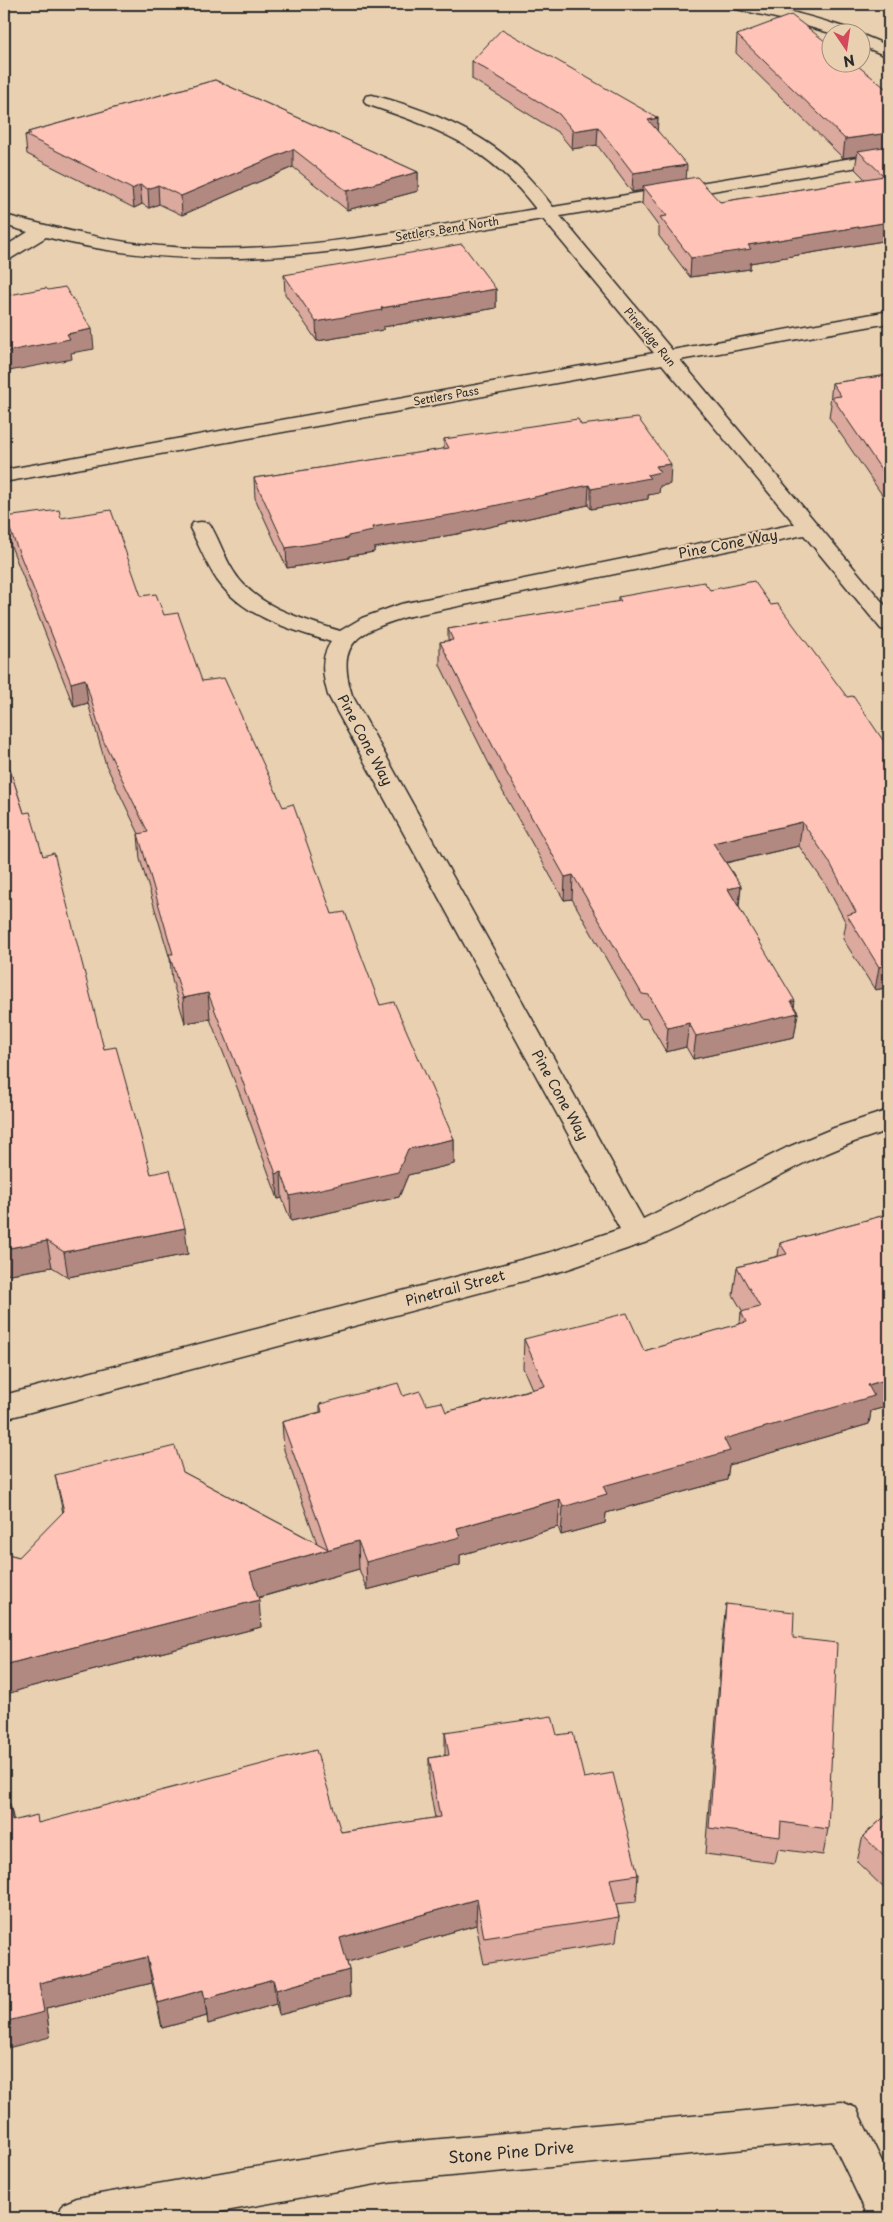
<svg xmlns="http://www.w3.org/2000/svg" width="893" height="2222" viewBox="0 0 893 2222" font-family="'Playpen Sans',sans-serif">
<style>
.lines{fill:none;stroke-linecap:round;stroke-linejoin:round}
.minor-casing{stroke:#2b2b2b;stroke-width:3}
.minor{fill:#e9d0b1;fill-rule:evenodd}
.wall{fill:#dba99d;stroke:#2b2b2b}
.shaded-wall{fill:#b28980;stroke:#2b2b2b}
.building{fill:#ffc4b7;stroke:#2b2b2b}
.labels{text-anchor:middle;stroke-width:4;stroke-linejoin:round;paint-order:stroke}
.far-street-label{font-size:11px;fill:#2b2b2b;stroke:#e9d0b1}
.street-label{font-size:14px;fill:#2b2b2b;stroke:#e9d0b1}
.near-street-label{font-size:16px;fill:#2b2b2b;stroke:#e9d0b1}
</style>
<rect width="100%" height="100%" fill="#e9d0b1"/>
<filter id="ink" filterUnits="userSpaceOnUse"><feTurbulence type="fractalNoise" baseFrequency=".02" numOctaves="2"/><feDisplacementMap in="SourceGraphic" scale="10" xChannelSelector="R" yChannelSelector="G"/><feConvolveMatrix kernelMatrix="1 2 1 2 8 2 1 2 1" color-interpolation-filters="sRGB"/></filter>
<g filter="url(#ink)">
<g class="lines">
<g class="minor-casing">
<path id="minor" d="M731,4C772,4 811,17 850,29L852,32L830,33L793,22L732,8Z
M860,34L889,46V57L860,45Z
M372,95C417,106 473,128 508,158C525,172 539,189 553,207L889,152V162L560,216L672,350L889,311V323L680,360L889,610V631L881,629L804,535L406,617C359,632 335,641 352,695L643,1219L786,1148L834,1128L889,1110V1130L854,1142L806,1162L679,1227L647,1242L565,1270L4,1419V1395L551,1252L620,1229L328,695C323,677 319,659 331,642C289,629 244,617 217,580C206,564 199,545 190,528L193,523L201,522L209,523C219,538 224,557 234,572C256,607 302,619 340,631L362,618L401,604L795,524L662,364L4,482V470L654,353L543,219C377,246 213,282 46,237L10,259L4,260V247L28,232L4,225V215C50,226 94,238 141,244C270,260 409,230 536,209C488,146 439,129 366,104L364,100L366,96Z
M842,2102L856,2108L889,2176V2218H869L832,2141L387,2182L186,2218H57L63,2204L77,2198L387,2144Z"/>
</g>
<use href="#minor" class="minor"/>
</g>
<path class="wall" d="M737,35L889,91V240L750,263V269L690,277L659,236V227L642,204L643,190L632,192L597,145L572,149L559,133L472,79V61L658,118L657,130L686,179L720,202L865,179L855,169L857,156L843,158L736,53Z
M215,80L418,172V191L347,210L293,167L182,215L159,204L149,208L142,204L134,208L27,154L25,135L28,134V132Z
M284,275L496,289V308L383,327V330L317,341L285,294Z
M889,375V505L829,417L831,404L830,403L832,383Z
M581,425L670,484L659,486V493L648,495V499L591,509L588,505L457,534L374,548V552L349,556V558L287,568L255,498L254,478L444,449V439Z
M5,517L61,518L141,596L164,615L332,914L380,1005L454,1139V1164L408,1175L399,1197L291,1221L282,1198L278,1199L242,1100L210,1019L185,1023L172,980L170,959L140,859L138,834H139L106,765L88,703L74,707L9,541Z
M710,590L771,605L889,749V995L885,988L875,990L843,939L846,923L826,885L799,846L726,863L741,886L739,907L798,1013L794,1037L693,1059L686,1047L666,1052L647,1019L640,1018L572,899L564,900L503,792L440,665V642L448,641V629L618,602V597Z
M4,751L24,813L43,856L104,1049L151,1174L188,1254L68,1277L52,1267L4,1275Z
M889,1214V1406L871,1411L869,1424L729,1465L727,1480L606,1513L605,1523L561,1535L558,1527L460,1555V1565L367,1590L359,1569L258,1598L261,1627L29,1687L4,1695V1553L19,1557L63,1513L55,1475L183,1472L317,1543L284,1450L282,1422L320,1412V1404L403,1396L427,1405L446,1412L532,1389L523,1368L524,1339L644,1351L740,1324L741,1312H743L733,1295L737,1267L778,1256L780,1243Z
M726,1604L793,1638L828,1829L823,1855L778,1849L775,1863L705,1854L723,1631Z
M445,1732L557,1735L584,1778L638,1875L636,1902L616,1904L619,1917L616,1942L484,1964L476,1925L347,1962L349,1970L350,1996L279,2015L276,2004L208,2024L207,2016L162,2028L152,1983L46,2008L50,2037L14,1821L39,1823L341,1832L435,1818L429,1785V1758L445,1755Z
M889,1813V1893L857,1862L863,1836Z"/>
<path class="shaded-wall" d="M658,118L657,137L648,120Z
M598,127L597,145L572,149L573,131Z
M889,133V151H858L857,156L843,158L845,139Z
M293,149V167L182,215L181,196Z
M687,165L686,183L643,186V190L632,192L633,173Z
M418,172V191L347,210V191Z
M140,185L142,204L134,208L132,189Z
M158,185L159,204L149,208L148,189Z
M889,222V240L750,263V269L690,277L691,258L748,245Z
M496,289V308L383,327V330L317,341L316,322L381,308Z
M92,329L94,349L71,353L72,359L4,372V352L67,334Z
M671,464L670,484L660,486L659,493L648,495V499L591,509V489L647,475L656,466Z
M589,485L588,505L457,534L374,548V552L349,556V558L287,568L286,548L348,536L372,527Z
M85,679L88,703L74,707L71,683Z
M802,822L799,846L711,866L713,843Z
M573,875L572,899L564,900L565,877Z
M741,886L738,910L728,889Z
M889,964L885,988L875,990L879,967Z
M208,993L210,1019L185,1023L183,998Z
M791,1001H795L793,1014L798,1013L794,1037L693,1059L696,1036Z
M689,1023L686,1047L666,1052L668,1028Z
M454,1139V1164L408,1175L399,1197L291,1221L290,1196L408,1149Z
M281,1172L282,1198L278,1199L276,1174Z
M185,1228L188,1254L68,1277L64,1252Z
M47,1241L52,1267L4,1275V1249Z
M889,1379V1406L871,1411L869,1424L729,1465L727,1480L606,1513L605,1523L561,1535L563,1507L603,1486L724,1439L868,1385Z
M560,1499L558,1527L460,1555V1565L367,1590L366,1562L457,1528Z
M358,1541L359,1569L253,1599L250,1572Z
M259,1600L261,1627L29,1687L4,1695V1665L23,1660Z
M10,1804L16,1830L12,1821Z
M477,1899L476,1925L341,1964L340,1938Z
M147,1957L152,1983L46,2008L50,2037L4,2049V2022L39,1983Z
M349,1970L350,1996L279,2015L276,1990Z
M273,1979L276,2004L208,2024L205,1999Z
M203,1990L207,2016L162,2028L158,2003Z"/>
<path class="building" d="M791,15L830,45V62H853L889,91V133L845,139L737,35Z
M502,29L658,118L648,120L687,165L633,173L598,127L573,131L559,114L472,61Z
M215,80L418,172L347,191L293,149L181,196L158,185L148,189L140,185L132,189L25,135L31,134L28,132Z
M889,146V222L748,245L751,249L691,258L660,217L667,216L643,186L697,177L720,202L884,176L858,151Z
M462,244L496,289L381,308L382,310L316,322L284,275Z
M65,287L92,329L67,334L70,339L4,352V296L46,288L48,290Z
M889,375V481L832,397L841,396L832,383Z
M638,418L671,464L656,466L660,472L647,475L650,478L591,489L589,485L457,514L372,527L373,531L348,536V538L286,548L254,478L449,448L444,439L578,419L581,425Z
M59,510L61,518L111,510L141,596L156,594L164,615L178,613L202,681L224,678L283,807L293,804L332,914L345,912L380,1005L394,1002L454,1139L408,1149L398,1172L290,1196L281,1172L276,1174L240,1074L208,993L183,998L169,954H173L138,834L148,832L103,740L85,679L71,683L5,517Z
M754,581L771,605L778,604L847,697L853,696L889,749V965V964L879,967L847,915L856,912L829,861L802,822L713,843L741,886L728,889L795,1001H791L798,1013L696,1036L689,1023L668,1028L649,995L642,994L573,875L565,877L504,768L440,642L453,640L448,629L621,601L618,597L704,582L710,590Z
M4,751L24,813L30,812L43,856L54,853L104,1049L116,1047L151,1174L170,1170L185,1228L64,1252L47,1241L4,1249Z
M889,1214V1379L868,1385L874,1396L724,1439L730,1451L603,1486L607,1494L563,1507L560,1499L457,1528L460,1537L366,1562L358,1541L250,1572L259,1600L23,1660L4,1665V1553L19,1557L64,1511L55,1475L175,1446L183,1472L328,1549L282,1422L322,1412L320,1404L398,1383L403,1396L420,1391L427,1405L442,1402L446,1412L545,1386L524,1339L627,1313L644,1351L746,1322L741,1312L760,1307L737,1267L787,1254L780,1243Z
M726,1604L794,1612L793,1638L837,1643L828,1829L781,1822L780,1837L709,1828Z
M552,1716L557,1735L573,1733L584,1778L613,1773L638,1875L610,1879L619,1917L484,1938L477,1899L340,1938L349,1970L276,1990L273,1979L205,1999L203,1990L158,2003L147,1957L39,1983L44,2012L4,2022V1805L10,1804L12,1821L37,1815L38,1823L316,1750L341,1832L440,1817L429,1758L449,1755L445,1732Z
M889,1813V1861L863,1836Z"/>
</g>
<g class="labels">
<g class="far-street-label">
<text transform="translate(447 229) rotate(-9)" y="4">Settlers Bend North</text>
<text transform="translate(650 337) rotate(50)" y="4">Pineridge Run</text>
<text transform="translate(446 396) rotate(-10)" y="4">Settlers Pass</text>
</g>
<g class="street-label">
<text transform="translate(728 544) rotate(-11)" y="5">Pine Cone Way</text>
<text transform="translate(365 740) rotate(62)" y="5">Pine Cone Way</text>
<text transform="translate(560 1095) rotate(61)" y="5">Pine Cone Way</text>
<text transform="translate(455 1288) rotate(-15)" y="5">Pinetrail Street</text>
</g>
<g class="near-street-label">
<text transform="translate(511 2152) rotate(-5)" y="6">Stone Pine Drive</text>
</g>
</g>
<rect width="893" height="2222" fill="none" stroke="#e9d0b1" stroke-width="20"/>
<rect x="10" y="10" width="873" height="2202" fill="none" stroke="#2b2b2b" stroke-width="2" filter="url(#ink)"/>
<g transform="translate(846 48) rotate(167)"><circle r="24" fill="#e9d0b1" stroke="#9d8e7b"/>
<path d="M0-4L9 19L0 12L-9 19Z" fill="#d1495b"/>
<text y="-8" font-size="14" font-weight="bold" text-anchor="middle" fill="#2b2b2b">N</text>
</g>
</svg>
